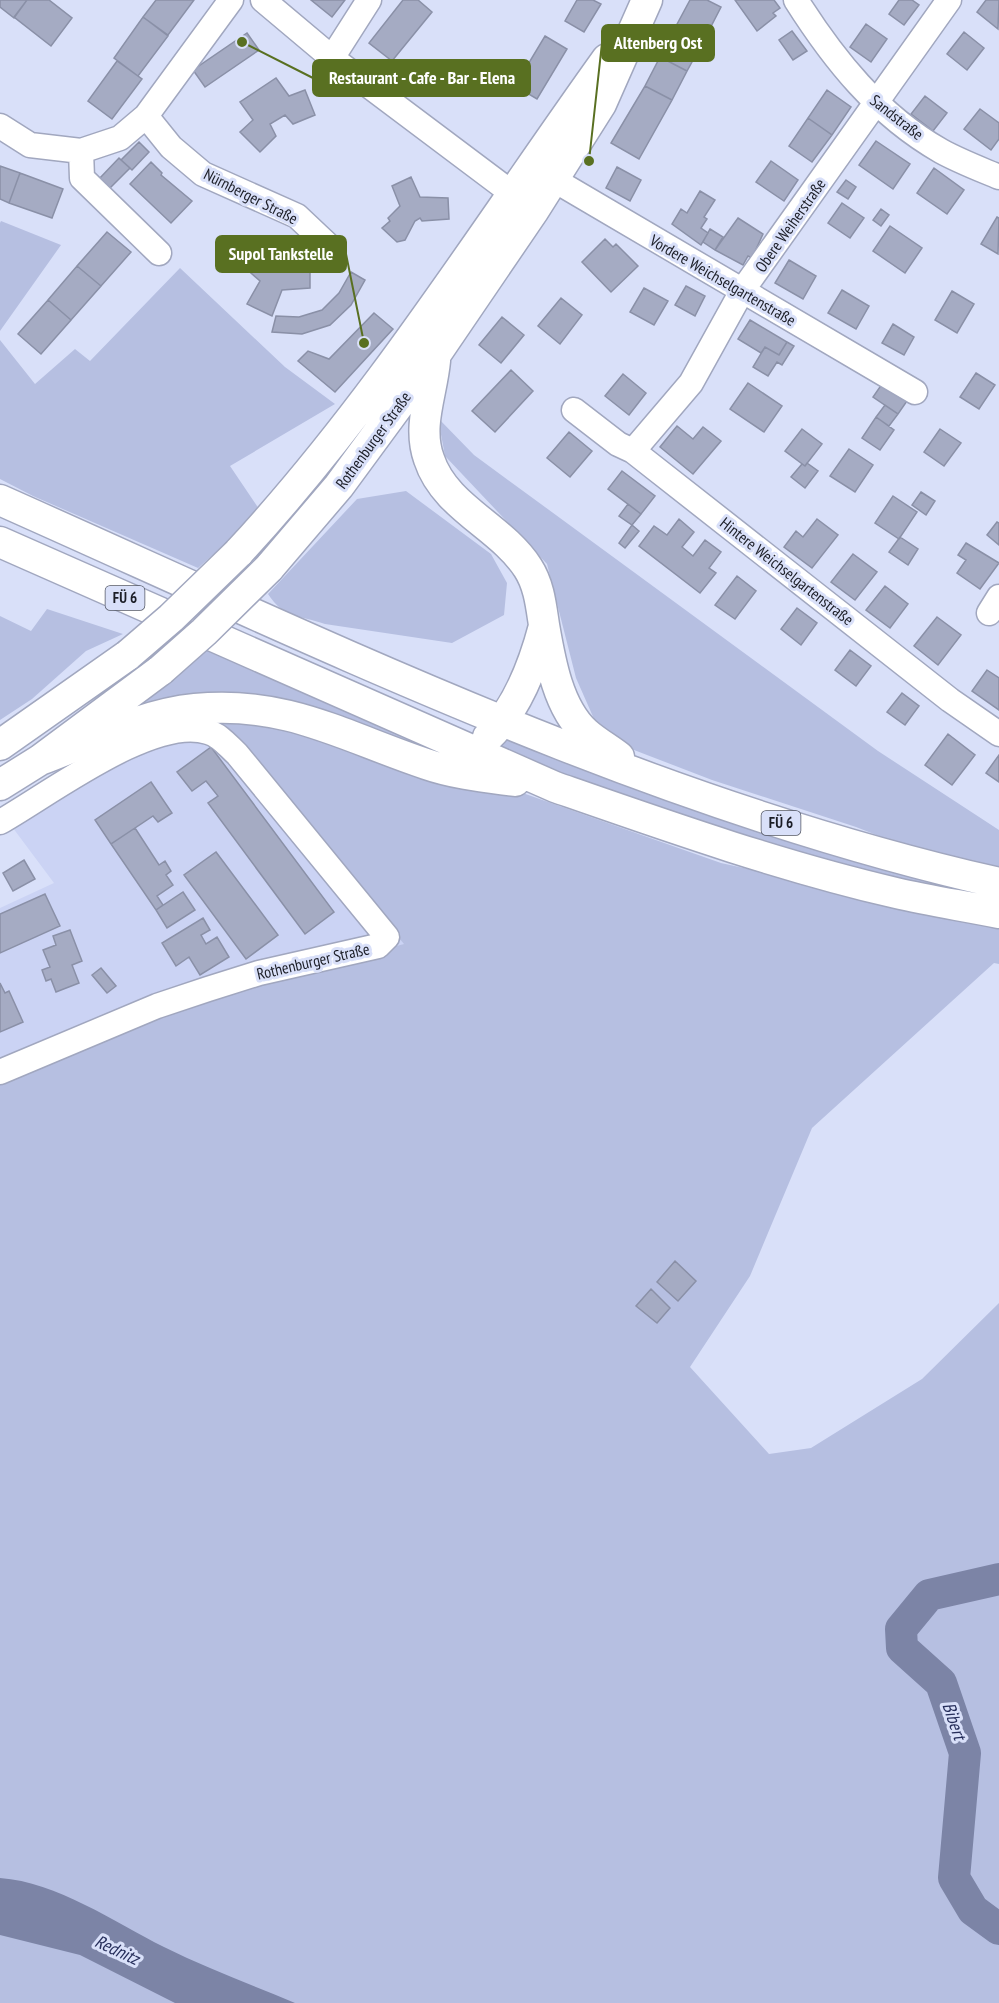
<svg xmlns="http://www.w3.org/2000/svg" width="999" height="2003" viewBox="0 0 999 2003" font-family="'PT Sans Narrow',sans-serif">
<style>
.built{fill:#cbd3f4}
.green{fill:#b6bfe1}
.water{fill:#7c84a6}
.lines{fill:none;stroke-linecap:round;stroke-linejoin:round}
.river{stroke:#7c84a6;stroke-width:32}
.building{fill:#a5abc3;stroke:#8a90a7;stroke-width:1.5}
.minor-casing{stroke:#a1a7bf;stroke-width:27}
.major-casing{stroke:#a1a7bf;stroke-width:33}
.minor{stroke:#fff;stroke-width:24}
.major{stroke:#fff;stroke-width:30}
.major-bridge-casing{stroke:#a1a7bf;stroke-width:33;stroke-linecap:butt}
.major-bridge{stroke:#fff;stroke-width:30}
.labels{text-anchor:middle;stroke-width:6;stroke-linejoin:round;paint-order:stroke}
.shield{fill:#d9e0f9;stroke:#545865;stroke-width:1.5}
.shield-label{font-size:15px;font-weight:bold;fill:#1b1d26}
.street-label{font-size:16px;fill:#1b1d26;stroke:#d9e0f9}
.water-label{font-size:18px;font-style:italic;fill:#262e5b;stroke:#d9e0f9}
.leader{fill:none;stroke:#597021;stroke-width:2}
.callout-dot{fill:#597021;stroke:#d9e0f9;stroke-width:2}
.callout{fill:#597021;stroke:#597021;stroke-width:2}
.callout-label{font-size:18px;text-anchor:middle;font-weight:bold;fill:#fff}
</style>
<rect width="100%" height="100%" fill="#d9e0f9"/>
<path class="built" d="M226,731L405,944L288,974L0,1078V908L54,883L10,824L143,749Z"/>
<path class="green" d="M1,221L61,245L0,331V223Z
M180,268L285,367L335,404L230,466L261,512L198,568L33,496L0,479V340L35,384L75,349L90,361Z
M438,418L474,455L878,751L999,830V873L925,854L856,827L712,780L634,750L598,728L576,678L547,564L445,456Z
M406,491L491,554L507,583L504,615L452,643L325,624C300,615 284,619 268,594L357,499Z
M47,609L123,634L86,651L32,699L0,720V616L31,631Z
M207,650L461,760L320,716L110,727Z
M232,714L517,791L721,863L999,925V964L994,963L812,1128L750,1276L690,1367L769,1454L811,1448L922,1379L999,1303V2003H0V1078L149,1020L288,974L404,944L226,731L210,725Z
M499,736L999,893V905L787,853L500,753Z"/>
<path class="water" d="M0,1878C57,1882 114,1922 164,1947C206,1968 252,1985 295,2003H175L80,1955L0,1935Z"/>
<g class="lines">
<path class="river" d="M999,1579L929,1595L901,1629L902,1648L941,1683L965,1753L954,1878L973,1910L999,1929"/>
</g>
<path class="building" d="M0,0H27L14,18L0,7Z
M27,0H49L72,18L51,46L14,17Z
M156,0H194L168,35L143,17Z
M311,0H345L332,17Z
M403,0H418L432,12L392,61L369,43Z
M577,0H593L601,4L584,32L565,21Z
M690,0H707L721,7L703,42L675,28Z
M735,0H774L780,8L773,13L776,16L757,31Z
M899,0H912L919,5L904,25L889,14Z
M986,0H999L998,29L977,12Z
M143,17L168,36L138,76L114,58Z
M866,24L887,39L871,62L850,47Z
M675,28L703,42L687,71L660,57Z
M792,31L807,51L793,60L779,40Z
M964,32L984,48L967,70L947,54Z
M247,33L259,50L205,87L193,70Z
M545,36L567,49L537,99L515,86Z
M660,57L687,71L672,100L645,86Z
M117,61L142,79L112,119L88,101Z
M276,78L289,96L305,90L315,115L293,124L285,115L270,124L276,136L260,152L240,132L253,120L240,102Z
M645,86L672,100L639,159L611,143Z
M827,90L851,107L832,135L808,118Z
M925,96L947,113L933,131L911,114Z
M980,109L999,123V139L991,150L964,129Z
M808,118L832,135L812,162L789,146Z
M876,141L910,164L893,189L859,165Z
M139,142L149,152L132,170L121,160Z
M119,158L130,168L108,190L98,180Z
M771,161L798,180L784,201L756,182Z
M151,162L162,173L161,175L192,201L171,223L130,184Z
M0,166L20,173L9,203L0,199Z
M617,167L641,180L630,201L606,188Z
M934,168L964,190L947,214L917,193Z
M20,173L63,189L52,218L9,203Z
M411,177L420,197L448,198L449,219L422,221L420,218L415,221L405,240L397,242L382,228L390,221L388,218L400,206L392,186Z
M846,180L856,187L848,199L837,192Z
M700,191L715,200L704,217L707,219L701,228L708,233L701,245L672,224L681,209L687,213Z
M842,203L864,218L850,238L828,223Z
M881,209L889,215L881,226L873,220Z
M997,217L999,218L998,254L981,244Z
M738,218L763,234L752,258L748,256L743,265L715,250Z
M890,226L922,248L905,273L873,251Z
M710,229L723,237L715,250L703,242Z
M107,232L131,252L101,286L77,266Z
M605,239L613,247L616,244L638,266L611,292L582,262Z
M256,244L282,264L310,260V288L282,290L272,316L247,304L260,281L242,265Z
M789,260L816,276L803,299L775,283Z
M77,266L101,286L71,320L48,300Z
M351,272L365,280L351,305L330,325L302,334L272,332L276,316L299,317L322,310L339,293Z
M686,286L705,296L695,316L675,305Z
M644,288L668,301L654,325L630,312Z
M842,290L869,306L856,329L828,313Z
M952,291L974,304L957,333L935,320Z
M561,298L582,315L560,344L538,326Z
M48,300L71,320L41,354L18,334Z
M374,313L393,329L335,392L298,361L308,351L329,359Z
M502,317L524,335L501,363L479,345Z
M750,320L787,342L779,355L765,347L761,353L738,339Z
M893,324L914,337L904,355L882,343Z
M787,342L794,346L782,365L777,362L768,376L753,367L765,347L779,355Z
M511,370L533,391L495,432L472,411Z
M976,373L995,385L979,409L960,397Z
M623,374L646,393L629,415L605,396Z
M748,383L782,406L764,432L730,409Z
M882,384L907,401L898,414L873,397Z
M885,405L898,414L889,426L876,417Z
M876,417L894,430L880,450L862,438Z
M677,426L693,439L703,427L721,441L693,474L660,447Z
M802,429L822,444L805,466L785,451Z
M940,429L961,443L944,466L924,452Z
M569,432L592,451L570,477L547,458Z
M849,449L873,465L855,492L830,476Z
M807,463L818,471L805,488L791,477L802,464L805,466Z
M622,471L655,496L641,514L608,489Z
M921,492L935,501L926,515L912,505Z
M893,496L917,512L899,539L875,523Z
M628,504L641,514L632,525L619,516Z
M679,519L694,532L682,547L693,556L705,540L721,552L709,568L716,573L700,593L639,546L654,526L667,535Z
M817,519L838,535L812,568L784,547L796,531L803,537Z
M997,522L999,523V545L987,535Z
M632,525L639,531L625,548L619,543Z
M900,537L918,549L908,565L889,552Z
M966,543L999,563L980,589L957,573L966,560L958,555Z
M853,554L877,572L855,600L831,582Z
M737,576L756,591L735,619L715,605Z
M885,586L908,604L890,628L866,610Z
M797,608L817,623L801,645L781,629Z
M937,617L961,635L938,665L914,646Z
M850,650L871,666L856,686L835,670Z
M987,670L999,678V710L972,691Z
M902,693L919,706L905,725L887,712Z
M948,734L975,755L952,785L925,765Z
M211,747L334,912L305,934L208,803L218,796L206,781L192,791L177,772Z
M999,755V782L986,773Z
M151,782L172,813L158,822L153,816L111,844L95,820Z
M135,828L159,865L165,861L171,871L166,875L173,885L157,896L163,905L156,910L111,844Z
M216,852L278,935L246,959L184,875Z
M24,860L35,879L13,891L3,873Z
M183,892L195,910L167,928L156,910Z
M45,894L60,926L0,953V914Z
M203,918L210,930L201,935L206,944L217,937L229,957L200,975L189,957L176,966L162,943Z
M70,930L82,961L72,965L79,983L56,992L51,979L46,981L42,970L50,967L43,950L56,945L53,936Z
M101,968L116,986L107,993L92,975Z
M0,983L5,993L9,991L23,1022L0,1032Z
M675,1261L696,1281L678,1301L657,1282Z
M651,1289L670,1308L657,1323L636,1306Z"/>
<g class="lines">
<g class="minor-casing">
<path id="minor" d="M231,0L146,116L171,147L203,174L297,216L332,249
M263,0L332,58L525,203
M796,0C834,60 878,115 941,151C959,161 980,169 999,177
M332,58L369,0
M0,126L30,145L81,151L82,178L159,253
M81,151L120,138L146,116
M539,171L915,392
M574,410L618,444L633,451L950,700L999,734
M633,451L691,383L742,291L949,0
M989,613L999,597
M0,822C47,796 153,714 208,732C220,735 228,746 237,754L387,937L378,946L259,973L208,989L157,1006L0,1072"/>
</g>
<g class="major-casing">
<path id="major" d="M435,361C432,394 417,426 429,459C445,508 501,526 528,568C539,585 541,605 544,625C550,660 558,708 586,733C596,742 609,749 619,757
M0,500C326,645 649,804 999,883
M0,542L555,787C667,826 780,866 896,893C930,901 965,906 999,913
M238,553C378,402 487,226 607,59
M269,568L339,486L436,354L534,210L601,104L647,0
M488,737C517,709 534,664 544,626
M0,745L128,655
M40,760C89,742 142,714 195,709C286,700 345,737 426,764C455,774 485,777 515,781
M0,785L40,760L161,670"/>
</g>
<use href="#minor" class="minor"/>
<use href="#major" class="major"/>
<g class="major-bridge-casing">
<path id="major-bridge" d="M128,655L171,618L238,553
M161,670L204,632L269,568"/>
</g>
<use href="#major-bridge" class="major-bridge"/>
</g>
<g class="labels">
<g class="shield">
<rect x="105.5" y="586" width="39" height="24" rx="4.5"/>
<rect x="761.5" y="811" width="39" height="24" rx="4.5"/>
</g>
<g class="shield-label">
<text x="125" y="603">FÜ 6</text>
<text x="781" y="828">FÜ 6</text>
</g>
<g class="street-label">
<text transform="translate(897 117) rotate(38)" y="6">Sandstraße</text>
<text transform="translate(251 196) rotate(27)" y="6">Nürnberger Straße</text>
<text transform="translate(790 225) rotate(-55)" y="6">Obere Weiherstraße</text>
<text transform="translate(723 280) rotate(30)" y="6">Vordere Weichselgartenstraße</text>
<text transform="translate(373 440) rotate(-54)" y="6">Rothenburger Straße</text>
<text transform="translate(787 571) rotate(38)" y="6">Hintere Weichselgartenstraße</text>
<text transform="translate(313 961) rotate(-13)" y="6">Rothenburger Straße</text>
</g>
<g class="water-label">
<text transform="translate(954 1721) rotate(71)" y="6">Bibert</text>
<text transform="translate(117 1950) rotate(25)" y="6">Rednitz</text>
</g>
</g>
<path class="leader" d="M589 161L602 43M242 42L313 78M364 343L346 254"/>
<g class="callout-dot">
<circle cx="589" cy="161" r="6"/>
<circle cx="242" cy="42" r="6"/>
<circle cx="364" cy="343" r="6"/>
</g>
<g class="callout">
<rect x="602" y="25" width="112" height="36" rx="6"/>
<rect x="313" y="60" width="217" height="36" rx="6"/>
<rect x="216" y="236" width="130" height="36" rx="6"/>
</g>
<g class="callout-label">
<text x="658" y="49">Altenberg Ost</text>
<text x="422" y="84">Restaurant - Cafe - Bar - Elena</text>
<text x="281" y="260">Supol Tankstelle</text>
</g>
</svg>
